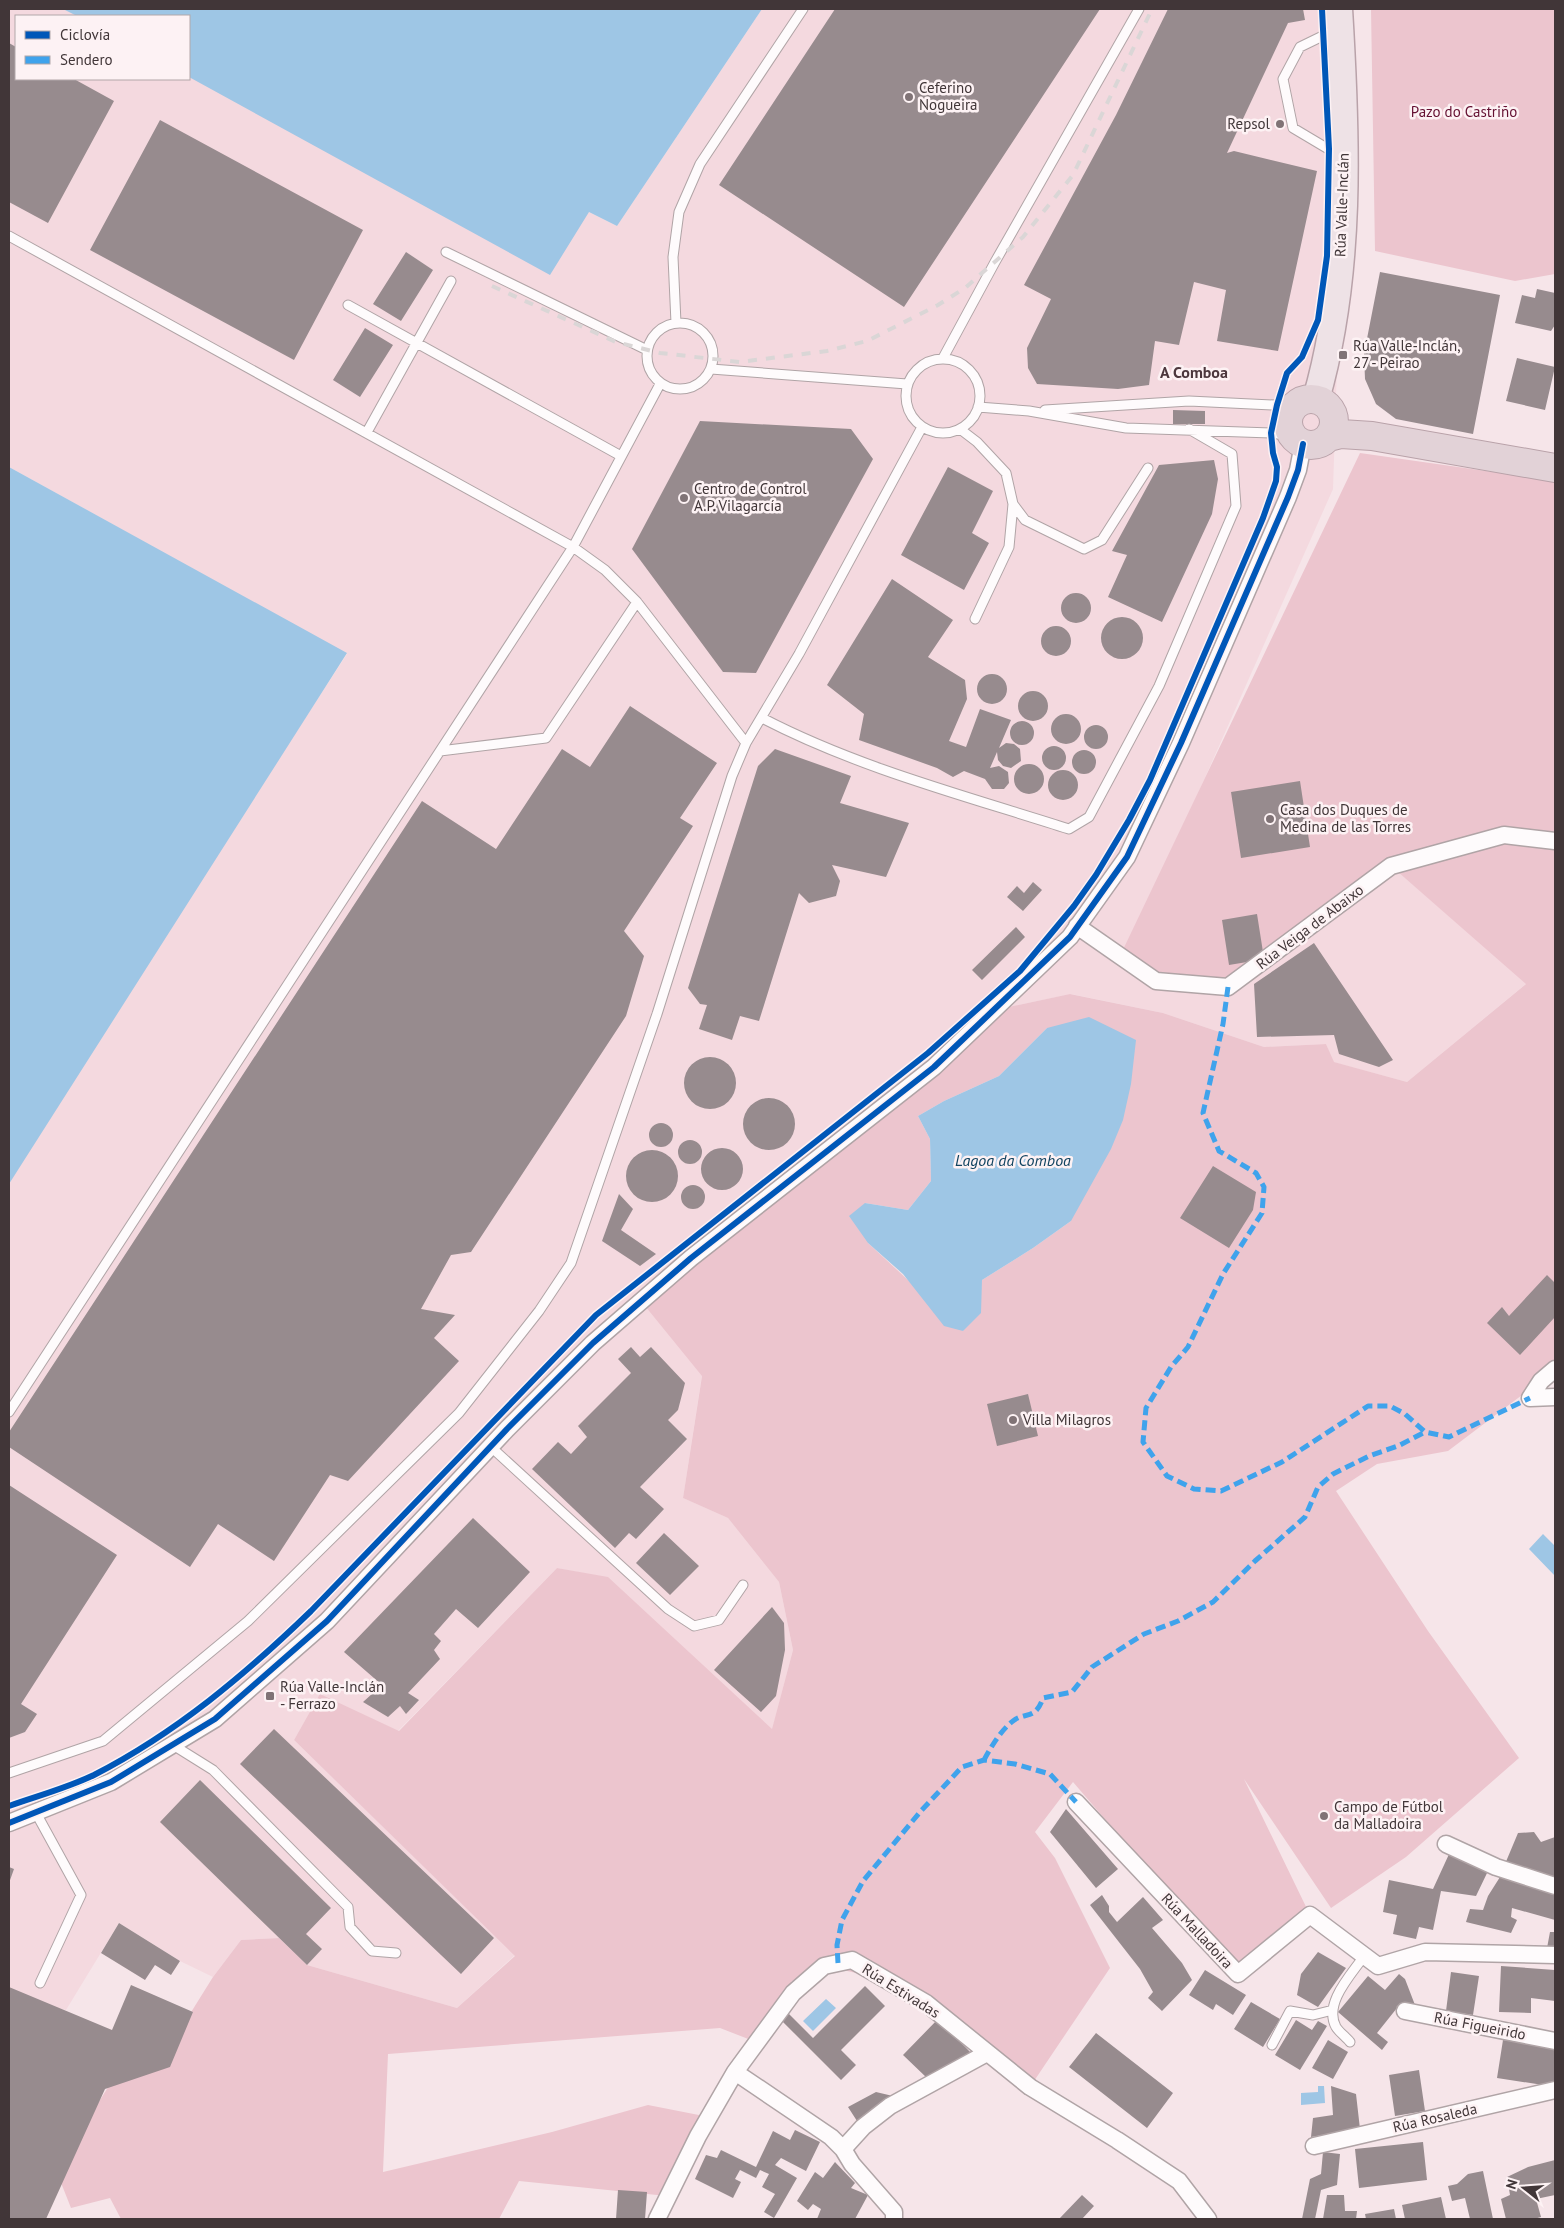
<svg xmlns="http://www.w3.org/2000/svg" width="1564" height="2228" viewBox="0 0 1564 2228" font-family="'PT Sans',sans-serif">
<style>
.built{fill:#f4d9df}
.green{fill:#ecc5ce;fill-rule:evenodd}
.water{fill:#9ec6e5}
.building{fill:#978b8e}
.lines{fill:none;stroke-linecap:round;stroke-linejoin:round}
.lane-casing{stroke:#b0a4a6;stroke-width:11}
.street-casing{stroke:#b0a4a6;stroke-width:19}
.primary-casing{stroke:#b9a2a9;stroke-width:29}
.highway-casing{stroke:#b9a2a9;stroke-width:30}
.lane{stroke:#fefbfc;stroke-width:9}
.street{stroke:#fefbfc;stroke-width:16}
.primary{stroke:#eee2e6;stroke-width:26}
.highway{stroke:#e2d2d7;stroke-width:28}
.rail{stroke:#dad6d6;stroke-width:4;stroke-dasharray:9 9;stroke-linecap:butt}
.quiet{stroke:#3fa3ec;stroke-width:5;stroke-dasharray:10 5;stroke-linecap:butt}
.cycleway-casing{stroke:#fdf2f4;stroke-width:9}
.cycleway{stroke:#0057b8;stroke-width:6}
.poi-dot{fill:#807376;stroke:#fdf2f4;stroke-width:2}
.labels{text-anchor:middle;stroke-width:5;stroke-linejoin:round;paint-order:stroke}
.poi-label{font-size:15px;fill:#413638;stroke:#fdf2f4;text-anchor:start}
.park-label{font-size:15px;fill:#640f31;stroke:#fdf2f4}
.street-label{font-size:15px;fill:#413638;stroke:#fdf2f4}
.neighbourhood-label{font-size:16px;font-weight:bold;fill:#4d373d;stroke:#fdf2f4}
.water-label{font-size:16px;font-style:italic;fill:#124461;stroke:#fdf2f4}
</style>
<rect width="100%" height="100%" fill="#f6e5e9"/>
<path class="built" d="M9,9H67L81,16H16V79H189V76L589,212L617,226L762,9H1338L1341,243L1333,489L1168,861L1391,866L1527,983L1407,1082L1333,1062L1326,1044L1264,1047L1163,1013L1071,994L971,1015L779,1170L642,1301L702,1375L683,1498L728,1518L779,1582L793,1650L772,1730L608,1578L557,1568L398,1731L320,1695L294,1740L515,1955L457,2008L307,1965L279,1938L241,1940L213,1977L180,1961L119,1923L66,2010L9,1997V1172L347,654L9,467Z"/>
<path class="green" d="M1371,9H1555V274L1515,281L1375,251Z
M1360,453L1555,481V1370L1448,1451L1377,1464L1336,1491L1428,1631L1519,1758L1406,1857L1331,1908L1244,1779L1310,1915L1238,1974L1073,1782L1035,1832L1055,1858L1110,1968L1030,2087L884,1979L824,1966L793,1993L792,1981L756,2042L720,2028L388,2054L383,2172L552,2132L648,2105L709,2117L667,2196L519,2181L499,2219H121L110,2198L71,2208L52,2160L73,2143L112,2081L155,2070L213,1977L241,1940L279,1938L307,1965L457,2008L515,1956L294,1740L320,1694L399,1731L557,1568L608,1577L772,1729L793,1650L779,1582L728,1518L683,1498L702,1376L641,1301L905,1090L971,1015L1070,994L1163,1013L1264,1047L1326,1044L1334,1062L1407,1082L1526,984L1398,872L1366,884L1228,987L1156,981L1120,956ZM1047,1028L1071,1221L1033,1248L982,1280L963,1331L868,1243L865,1203L908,1210L931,1181L930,1139L918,1116L944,1101L999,1076Z"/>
<path class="water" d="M63,9H762L617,226L589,212L550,275L189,77V16H77Z
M9,467L347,653L9,1184Z
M1089,1017L1136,1040L1131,1084L1123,1120L1111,1149L1071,1221L1033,1248L982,1280L981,1313L963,1331L944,1326L903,1274L868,1243L849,1216L865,1203L908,1210L931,1181L930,1139L918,1116L944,1101L999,1076L1047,1028Z
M1543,1534L1555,1546V1576L1529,1549Z
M826,1999L836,2008L813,2031L803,2021Z
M1318,2086H1324L1325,2103L1301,2105V2093L1318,2092Z"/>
<path class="building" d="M835,9H1100L904,307L719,185Z
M1168,9H1303L1305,20L1288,23L1227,153L1234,151L1317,171L1278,351L1217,341L1226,290L1194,282L1179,345L1155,341L1149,385L1118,389L1037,384L1028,368L1027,348L1051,299L1024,285L1116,115Z
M9,43L16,47V79H74L114,101L48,223L9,202Z
M160,120L363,230L294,360L90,250Z
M406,252L433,270L401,321L373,304Z
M1380,272L1500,295L1473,434L1396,419L1376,404L1365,379L1364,354Z
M1537,289L1555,293V325L1551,331L1515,323L1522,295L1535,298Z
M365,328L393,345L360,397L333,380Z
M1517,358L1555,367L1545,410L1506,401Z
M1173,410L1205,411V424H1173Z
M700,421L851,429L873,459L756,673L723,672L632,549Z
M1214,460L1218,479L1212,514L1162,622L1108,597L1127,555L1112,551L1159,465Z
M948,467L993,491L972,533L989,543L964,590L901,555Z
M892,579L953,620L928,657L965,680L967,699L949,741L966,747L980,709L1011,720L999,748L1006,743L1014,744L1020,749L1021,761L1011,768L1003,766L998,760L997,752L990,768L999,766L1008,772L1009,783L1004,789H992L985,779L964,771L953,777L937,768L859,740L864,714L827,685Z
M1061 608a15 15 0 1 1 30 0a15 15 0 1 1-30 0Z
M1101 638a21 21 0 1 1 42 0a21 21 0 1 1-42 0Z
M1041 641a15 15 0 1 1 30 0a15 15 0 1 1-30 0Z
M977 689a15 15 0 1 1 30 0a15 15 0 1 1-30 0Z
M1018 706a15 15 0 1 1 30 0a15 15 0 1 1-30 0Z
M630,706L717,763L680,818L693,826L624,931L644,956L626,1016L471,1252L451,1255L421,1309L455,1315L434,1338L459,1361L348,1481L330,1475L274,1561L218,1524L190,1567L9,1447V1432L422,801L496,849L562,749L590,767Z
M1051 729a15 15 0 1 1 30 0a15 15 0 1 1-30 0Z
M1010 733a12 12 0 1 1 24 0a12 12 0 1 1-24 0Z
M1084 737a12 12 0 1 1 24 0a12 12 0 1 1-24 0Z
M1042 758a12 12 0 1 1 24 0a12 12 0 1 1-24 0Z
M775,749L851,776L840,803L909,823L886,877L832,865L840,881L836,896L809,903L799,893L759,1021L740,1016L732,1040L699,1029L707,1005L700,1004L688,988L758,766Z
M1072 762a12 12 0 1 1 24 0a12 12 0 1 1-24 0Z
M1014 779a15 15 0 1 1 30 0a15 15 0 1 1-30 0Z
M1048 785a15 15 0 1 1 30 0a15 15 0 1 1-30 0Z
M1300,781L1310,847L1241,858L1231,792Z
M1033,882L1042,890L1023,911L1007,897L1017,886L1024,893Z
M1257,914L1263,952L1253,961L1229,965L1222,920Z
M1016,927L1025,937L982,980L972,970Z
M1314,943L1393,1060L1379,1067L1339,1054L1334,1035L1257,1037L1254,984Z
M684 1083a26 26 0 1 1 52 0a26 26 0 1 1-52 0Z
M743 1124a26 26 0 1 1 52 0a26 26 0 1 1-52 0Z
M649 1135a12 12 0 1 1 24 0a12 12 0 1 1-24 0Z
M678 1152a12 12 0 1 1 24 0a12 12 0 1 1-24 0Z
M701 1169a21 21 0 1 1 42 0a21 21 0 1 1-42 0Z
M626 1176a26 26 0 1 1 52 0a26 26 0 1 1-52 0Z
M1213,1166L1256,1192L1253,1210L1229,1248L1180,1218Z
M681 1197a12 12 0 1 1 24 0a12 12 0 1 1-24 0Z
M619,1194L633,1209L621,1230L656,1254L640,1266L602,1241Z
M1547,1275L1555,1283V1317L1520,1355L1487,1323L1502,1307L1509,1316Z
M631,1347L640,1357L651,1347L685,1383L678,1410L668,1420L687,1439L640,1487L664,1509L636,1539L629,1533L615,1548L532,1469L558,1442L571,1454L587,1437L578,1426L631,1373L618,1359Z
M1028,1394L1038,1436L997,1446L987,1404Z
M9,1485L117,1555L21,1704L37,1714L25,1732L9,1738Z
M473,1518L530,1572L478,1628L456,1609L434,1634L441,1641L434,1650L440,1659L408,1693L419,1700L406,1714L400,1706L388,1717L363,1702L382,1685L344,1652Z
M664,1533L699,1566L670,1595L636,1563Z
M772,1607L784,1623L785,1650L776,1696L761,1712L714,1670Z
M274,1729L494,1938L461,1974L240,1764Z
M200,1780L331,1908L306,1934L322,1949L307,1965L160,1822Z
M1066,1809L1118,1869L1096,1888L1050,1832Z
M1534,1832L1541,1842L1555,1837V1880L1505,1864L1518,1833Z
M1450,1852L1488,1871L1476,1896L1441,1891L1433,1930L1419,1927L1416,1939L1393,1934L1397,1915L1383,1912L1389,1880L1433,1889Z
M9,1867L14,1869L9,1883Z
M1500,1877L1555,1895V1920L1512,1908L1511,1917L1517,1920L1511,1933L1466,1922L1470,1909L1483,1910L1488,1896Z
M1102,1895L1109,1906V1912L1117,1922L1143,1897L1163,1920L1152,1928L1182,1963L1192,1980L1162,2011L1148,1998L1153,1992L1140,1969L1090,1905Z
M119,1923L180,1961L171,1975L155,1965L145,1980L101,1953Z
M1550,1932H1555V1948H1547Z
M1318,1952L1346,1968L1318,2007L1297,1995L1301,1974Z
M1501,1966L1555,1970V2001L1531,1998V2013L1499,2012Z
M1205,1970L1246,1995L1233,2015L1216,2004L1213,2010L1189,1995Z
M1451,1972L1479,1976L1473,2015L1446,2011Z
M1399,1974L1405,1979L1415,2005L1401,2003L1377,2033L1388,2042L1382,2050L1338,2012L1368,1976L1385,1990Z
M131,1985L193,2012L170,2067L105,2089L46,2219H9V1987L112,2030Z
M865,1986L885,2006L841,2050L856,2065L841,2080L781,2020L788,2013L813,2038Z
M1251,2002L1280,2019L1263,2047L1234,2029Z
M938,2019L972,2054L927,2078L903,2055Z
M1296,2020L1312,2030L1318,2021L1327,2026L1300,2070L1275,2055Z
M1096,2033L1173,2093L1147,2128L1069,2067Z
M1328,2040L1348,2052L1333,2079L1312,2068Z
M1503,2040L1555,2047V2081L1543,2085L1497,2078Z
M1419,2070L1425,2111L1395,2116L1389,2075Z
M1331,2086L1356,2094L1360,2129L1311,2137L1313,2118L1333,2115Z
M876,2092L897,2097L857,2121L848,2107Z
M795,2130L820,2142L806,2171L781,2158L775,2165L797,2178L774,2218L764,2212L775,2194L762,2187L769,2174L760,2170L756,2178L740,2170L735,2179L741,2182L733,2198L695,2179L706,2155L717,2158L721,2150L756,2167L773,2131L790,2140Z
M1423,2142L1427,2180L1359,2188L1355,2149Z
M1323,2152L1340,2154L1337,2185L1321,2190L1315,2219H1302L1310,2179L1321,2174Z
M1555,2160V2195L1536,2199L1541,2217L1534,2219H1506L1501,2199L1510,2195L1507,2177L1528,2167Z
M835,2162L855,2183L851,2188L868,2195L855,2219H817L821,2209L813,2204L808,2210L797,2201L815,2172L823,2178Z
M1483,2171L1493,2219H1470L1465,2198L1452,2201L1448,2186L1457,2184L1468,2174Z
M618,2190L647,2192L645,2219H616Z
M1082,2195L1094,2206L1082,2219H1059Z
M1327,2195H1344L1345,2211H1357L1356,2219H1323Z
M1441,2197L1446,2219H1405L1402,2205Z
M1394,2209L1396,2219H1366L1365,2214Z"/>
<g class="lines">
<g class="lane-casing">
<path id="lane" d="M1337,29L1300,47L1283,79L1293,128L1340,156
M9,236L573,547L605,570L637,602L746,743
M446,252L647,350
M348,305L621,456
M647 356a33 33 0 1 1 66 0a33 33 0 1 1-66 0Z
M676,323L673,257L679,212L700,164L803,9
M943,358L995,262L1139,9
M906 396a37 37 0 1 1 74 0a37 37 0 1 1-74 0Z
M711,369L907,384
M978,407L1029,411L1126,428L1271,433L1292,436
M1045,410L1189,401L1294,406
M960,429L977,442L1006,473L1013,504L1009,547L975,619
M367,432L451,281
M1013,504L1025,520L1084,549L1102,540L1148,468
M762,718C858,768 966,796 1069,829L1089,817L1159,686L1236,506L1232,454L1189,429
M440,751L546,738L637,602
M9,1412L573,547L660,384
M491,1447L668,1609L694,1626L719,1620L743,1585
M173,1745L213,1770L348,1907L350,1927L372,1951L396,1953
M9,1773L103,1741L248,1621L459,1413L539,1311L571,1263L657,1014L732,776L746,743L799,654L922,427
M36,1813L81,1895L40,1983
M1350,2042C1346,2037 1339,2032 1336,2027C1323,2003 1352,1974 1364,1956
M1272,2045L1290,2011L1313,2015L1333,2010"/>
</g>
<g class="street-casing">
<path id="street" d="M1077,926L1156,981L1228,987L1391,866L1504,835L1555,841
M1555,1369L1541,1381L1530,1398L1555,1397
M1076,1802L1238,1974L1310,1915L1378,1966L1425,1952L1555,1955
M9,1823L111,1782L215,1719L327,1621L507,1429L593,1343L691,1258L934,1067L1070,937L1127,857L1181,743L1288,497L1298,470L1303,444
M1446,1844L1496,1867L1555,1886
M1405,2011L1555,2041
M735,2072L831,2137L843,2149L863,2127L890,2106L987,2053
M1314,2146L1555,2090
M843,2149L852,2164L894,2212V2219
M657,2219L698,2136L735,2072L793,1993L824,1966L852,1960L926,2003L1030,2087L1117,2140L1179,2181L1208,2219"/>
</g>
<g class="primary-casing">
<path id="primary" d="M1316,399C1352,274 1347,138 1339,9"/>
</g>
<g class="highway-casing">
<path id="highway" d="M1288 422a23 23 0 1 1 46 0a23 23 0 1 1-46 0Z
M1329,437L1341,434L1372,436L1555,468"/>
</g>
<use href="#lane" class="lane"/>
<use href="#street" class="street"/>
<use href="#primary" class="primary"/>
<use href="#highway" class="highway"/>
<path class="rail" d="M492,286L616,342L660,353L740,362L827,351L867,341L938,305L965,288L1023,237L1073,175L1152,9"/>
<path class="quiet" d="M1228,987L1223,1024L1203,1113L1219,1151L1256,1173L1264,1187L1262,1213L1223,1274L1188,1347L1171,1367L1146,1408L1143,1442L1167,1476L1194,1489L1221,1491L1282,1462L1368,1406H1390L1405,1414L1425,1432L1449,1437L1530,1398
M984,1760C991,1747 1001,1730 1013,1721C1026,1711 1035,1721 1043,1698L1072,1692L1092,1667L1144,1634L1178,1621L1213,1602L1255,1561L1305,1517L1318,1487L1333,1474L1369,1456L1398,1446L1425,1432
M838,1963L837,1945L842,1920L863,1881L920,1812L962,1767L984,1760L1015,1764L1050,1774L1076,1802"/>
<g class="cycleway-casing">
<path id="cycleway" d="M9,1806C37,1796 67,1788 94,1775C176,1733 246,1674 311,1611L596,1315L928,1053L1020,971L1074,906L1096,875L1129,820L1150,780L1263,518L1276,481L1277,467L1273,453L1271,433L1277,405L1287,373L1302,357L1318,320L1327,256L1329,149L1322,9
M9,1823L111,1782L215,1719L327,1621L507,1429L593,1343L691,1258L934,1067L1070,937L1127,857L1181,743L1288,497L1298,470L1303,444"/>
</g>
<use href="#cycleway" class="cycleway"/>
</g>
<g class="poi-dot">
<circle cx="909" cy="97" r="5"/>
<circle cx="1280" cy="124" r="5"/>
<rect x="1338" y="350" width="10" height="10" rx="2.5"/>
<circle cx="684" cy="498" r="5"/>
<circle cx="1270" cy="819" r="5"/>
<circle cx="1013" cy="1420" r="5"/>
<rect x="265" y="1691" width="10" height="10" rx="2.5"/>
<circle cx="1324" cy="1816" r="5"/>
</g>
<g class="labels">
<g class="poi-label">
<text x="919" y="93">Ceferino<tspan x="919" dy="17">Nogueira</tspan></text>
<text x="1270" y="129" text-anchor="end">Repsol</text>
<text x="1353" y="351">Rúa Valle-Inclán,<tspan x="1353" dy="17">27 - Peirao</tspan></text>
<text x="694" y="494">Centro de Control<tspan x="694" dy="17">A.P. Vilagarcía</tspan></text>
<text x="1280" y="815">Casa dos Duques de<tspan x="1280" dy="17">Medina de las Torres</tspan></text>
<text x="1023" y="1425">Villa Milagros</text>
<text x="280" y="1692">Rúa Valle-Inclán<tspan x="280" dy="17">- Ferrazo</tspan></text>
<text x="1334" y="1812">Campo de Fútbol<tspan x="1334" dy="17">da Malladoira</tspan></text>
</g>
<g class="park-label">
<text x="1464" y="117">Pazo do Castriño</text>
</g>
<g class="street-label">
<text transform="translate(1342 205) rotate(-88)" y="5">Rúa Valle-Inclán</text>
<text transform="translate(1310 927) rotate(-37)" y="5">Rúa Veiga de Abaixo</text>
<text transform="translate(1197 1931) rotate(47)" y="5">Rúa Malladoira</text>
<text transform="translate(901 1991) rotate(32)" y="5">Rúa Estivadas</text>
<text transform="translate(1480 2026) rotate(11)" y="5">Rúa Figueirido</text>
<text transform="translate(1435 2118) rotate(-13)" y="5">Rúa Rosaleda</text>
</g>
<g class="neighbourhood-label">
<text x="1194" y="378">A Comboa</text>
</g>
<g class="water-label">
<text x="1013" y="1166">Lagoa da Comboa</text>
</g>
</g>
<rect width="1564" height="2228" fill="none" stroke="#413638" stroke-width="20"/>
<rect x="15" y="15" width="175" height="65" fill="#fdf2f4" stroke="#b2a7a9"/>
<rect x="25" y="31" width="25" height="8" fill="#0057b8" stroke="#b2a7a9"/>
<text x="60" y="40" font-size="15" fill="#413638">Ciclovía</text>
<rect x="25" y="56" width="25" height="8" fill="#3fa3ec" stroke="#b2a7a9"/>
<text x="60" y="65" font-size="15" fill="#413638">Sendero</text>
<g transform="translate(1524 2188) rotate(287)" stroke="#fdf2f4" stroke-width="4" paint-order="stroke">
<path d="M0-4L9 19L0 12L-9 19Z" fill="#413638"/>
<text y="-8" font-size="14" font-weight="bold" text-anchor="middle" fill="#413638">N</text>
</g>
</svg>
